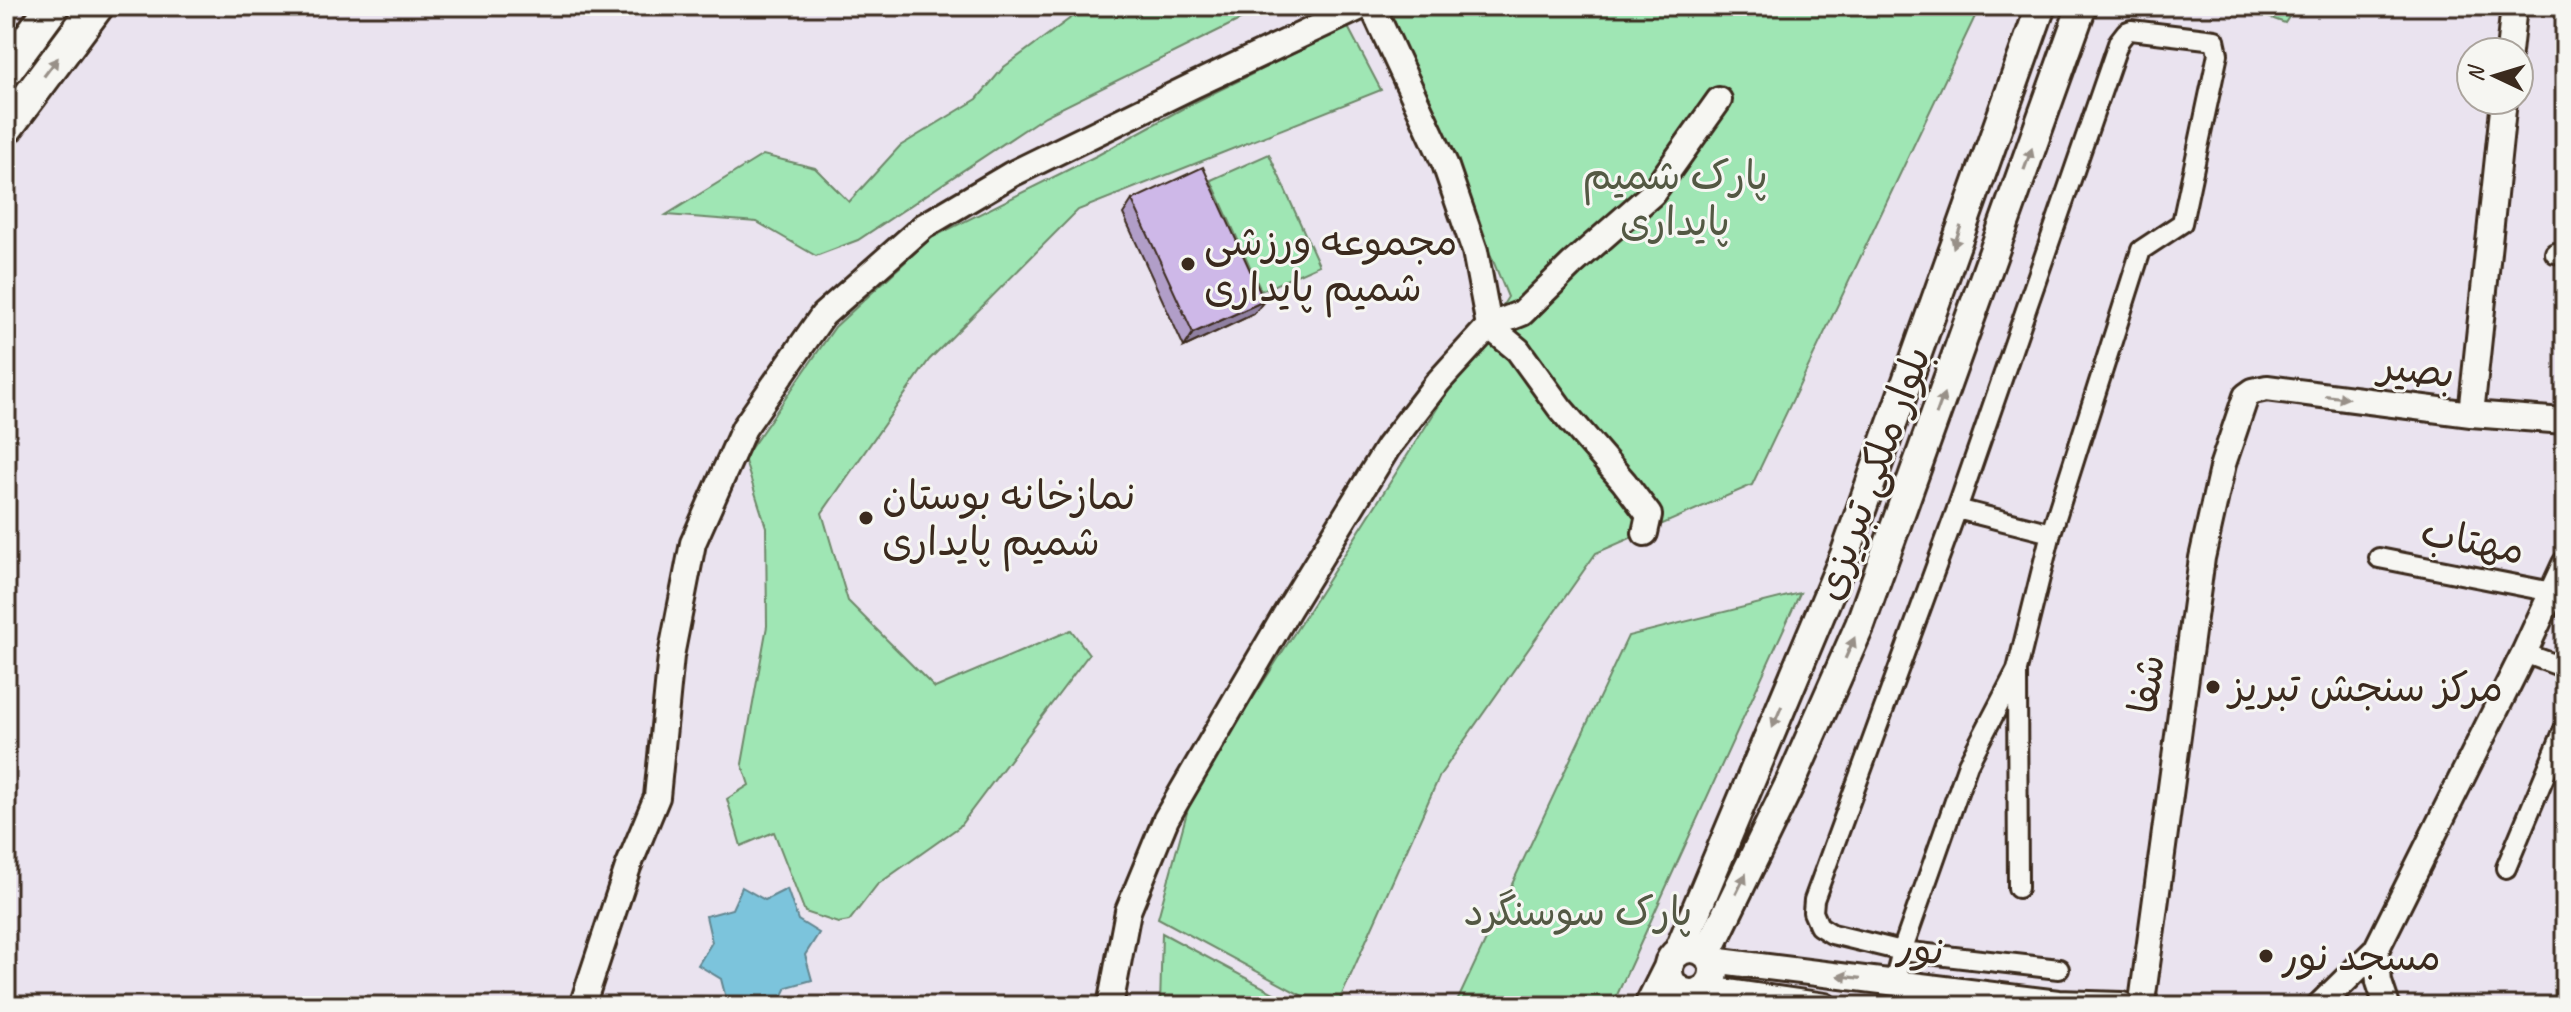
<svg xmlns="http://www.w3.org/2000/svg" width="2571" height="1012" viewBox="0 0 2571 1012" font-family="Caveat,'Playpen Sans Arabic',sans-serif">
<style>
.green{fill:#9fe6b4;stroke:#6d8869;stroke-width:2}
.water{fill:#7cc4dc;stroke:#628690;stroke-width:2}
.lines{fill:none;stroke-linecap:round;stroke-linejoin:round}
.street-casing{stroke:#3b2a1e;stroke-width:24}
.secondary-casing{stroke:#3b2a1e;stroke-width:30}
.primary-casing{stroke:#3b2a1e;stroke-width:34}
.highway-casing{stroke:#3b2a1e;stroke-width:38}
.street{stroke:#f6f6f2;stroke-width:18}
.secondary{stroke:#f6f6f2;stroke-width:24}
.primary{stroke:#f6f6f2;stroke-width:28}
.highway{stroke:#f6f6f2;stroke-width:32}
.wall{fill:#b19ec8;stroke:#3b2a1e;stroke-width:2}
.shaded-wall{fill:#9081a2;stroke:#3b2a1e;stroke-width:2}
.building{fill:#ceb8e8;stroke:#3b2a1e;stroke-width:2}
.oneway{fill:#989088}
.poi-dot{fill:#3b2a1e;stroke:#f6f6f2;stroke-width:3}
.labels{text-anchor:middle;stroke-width:6;stroke-linejoin:round;paint-order:stroke}
.park-label{font-size:40px;fill:#545944;stroke:#f6f6f2}
.poi-label{font-size:40px;fill:#3b2a1e;stroke:#f6f6f2;text-anchor:start}
.street-label{font-size:40px;fill:#3b2a1e;stroke:#f6f6f2}
</style>
<rect width="100%" height="100%" fill="#eae3ef"/>
<filter id="ink" filterUnits="userSpaceOnUse"><feTurbulence type="fractalNoise" baseFrequency=".0125" numOctaves="2"/><feDisplacementMap in="SourceGraphic" scale="16" xChannelSelector="R" yChannelSelector="G"/><feConvolveMatrix kernelMatrix="1 2 1 2 8 2 1 2 1" color-interpolation-filters="sRGB"/></filter>
<g filter="url(#ink)">
<path class="green" d="M1087,6H1268L1045,116L858,240L816,256L757,222L666,215L763,155L815,168L849,202L900,146L977,99L1004,67Z
M1398,6H1980L1752,485L1596,553L1440,775L1337,1006H1321L1158,918L1192,794L1508,297L1390,11Z
M2244,6H2296L2285,23L2243,8Z
M1348,27L1381,90L1078,210L929,360L822,513L848,601L935,688L1071,630L1089,654L959,827L877,885L849,921L838,923L805,912L774,832L741,846L727,799L749,785L742,764L767,626L766,527L744,458L835,327L931,238L1098,155L1189,105Z
M1269,154L1319,265L1261,291L1211,180Z
M1800,593L1612,1006H1455L1628,636Z
M1162,933L1298,1006H1160Z"/>
<path class="water" d="M742,887L765,900L787,889L798,920L819,933L805,955L812,980L787,987L778,1006H761L751,1001L728,1006L721,979L698,965L712,942L706,916L732,909Z"/>
<g class="lines">
<g class="street-casing">
<path id="street" d="M2555,253L2565,255
M1957,509L2051,533
M2379,558L2552,592
M2524,653L2565,668
M2017,673L2018,888
M2506,868L2565,727
M1894,983L1902,951L1968,764L2017,670L2051,533L2141,250L2182,223L2218,54L2215,40L2131,30L2126,32L2119,41L1957,509L1814,900L1813,912L1819,926L1832,934L1902,951L2059,969"/>
</g>
<g class="secondary-casing">
<path id="secondary" d="M2509,52L2514,6
M2471,414L2504,100
M1645,533L1649,515L1624,482L1560,408L1518,350L1489,326L1522,313L1572,264L1652,194L1719,100
M2376,950L2379,982L2387,1006
M1712,960L2058,1003L2122,1005
M1707,989L1825,1006
M2142,1002L2202,558L2223,464L2246,396L2253,391L2267,388L2471,414L2565,421
M582,1006L628,867L657,797L671,656L693,543L744,428L823,315L924,226L1012,174L1192,86L1363,6
M1110,1006L1128,911L1166,819L1288,610L1388,447L1438,382L1489,326L1475,251L1445,164L1372,6
M2319,1006L2376,950L2524,653L2565,564"/>
</g>
<g class="primary-casing">
<path id="primary" d="M1668 971a23 23 0 1 1 46 0a23 23 0 1 1-46 0Z
M1679,951L1845,555L2041,6
M1707,954L1792,779L1860,625L2082,6
M1649,1006L1667,970"/>
</g>
<g class="highway-casing">
<path id="highway" d="M6,70L53,6
M6,128L97,6"/>
</g>
<use href="#street" class="street"/>
<use href="#secondary" class="secondary"/>
<use href="#primary" class="primary"/>
<use href="#highway" class="highway"/>
</g>
<path class="wall" d="M1132,200L1264,301L1254,314L1184,347L1123,214Z"/>
<path class="shaded-wall" d="M1264,301L1254,314L1184,347L1193,333Z"/>
<path class="building" d="M1203,167L1264,301L1193,333L1132,200Z"/>
<defs><path id="oneway-solid" d="M-6-.8H1V-3.2L6.5 0L1 3.2V.8H-6Z" transform="scale(2)"/></defs>
<g class="oneway">
<use href="#oneway-solid" transform="translate(51 67) rotate(-53)"/>
<use href="#oneway-solid" transform="translate(2028 159) rotate(-70)"/>
<use href="#oneway-solid" transform="translate(1957 237) rotate(109)"/>
<use href="#oneway-solid" transform="translate(2337 397) rotate(7)"/>
<use href="#oneway-solid" transform="translate(1940 404) rotate(-70)"/>
<use href="#oneway-solid" transform="translate(1850 648) rotate(-66)"/>
<use href="#oneway-solid" transform="translate(1777 717) rotate(113)"/>
<use href="#oneway-solid" transform="translate(1741 884) rotate(-64)"/>
<use href="#oneway-solid" transform="translate(1849 977) rotate(-173)"/>
</g>
</g>
<g class="poi-dot">
<circle cx="1188" cy="264" r="8"/>
<circle cx="866" cy="518" r="8"/>
<circle cx="2213" cy="687" r="8"/>
<circle cx="2266" cy="956" r="8"/>
</g>
<g class="labels">
<g class="park-label">
<text x="1675" y="189">پارک شمیم<tspan x="1675" dy="46">پایداری</tspan></text>
<text x="1578" y="925">پارک سوسنگرد</text>
</g>
<g class="poi-label">
<text x="1204" y="255">مجموعه ورزشی<tspan x="1204" dy="46">شمیم پایداری</tspan></text>
<text x="882" y="509">نمازخانه بوستان<tspan x="882" dy="46">شمیم پایداری</tspan></text>
<text x="2229" y="701">مرکز سنجش تبریز</text>
<text x="2282" y="970">مسجد نور</text>
</g>
<g class="street-label">
<text transform="translate(2417 369) rotate(7)" y="14">بصیر</text>
<text transform="translate(1872 473) rotate(-70)" y="14">بلوار ملکى تبریزى</text>
<text transform="translate(2473 540) rotate(11)" y="14">مهتاب</text>
<text transform="translate(2146 684) rotate(-82)" y="14">شفا</text>
<text transform="translate(1921 948) rotate(7)" y="14">نور</text>
</g>
</g>
<rect width="2571" height="1012" fill="none" stroke="#f6f6f2" stroke-width="32"/>
<rect x="16" y="16" width="2539" height="980" fill="none" stroke="#3b2a1e" stroke-width="3" filter="url(#ink)"/>
<g transform="translate(2495 76) rotate(274)"><circle r="38" fill="#f6f6f2" stroke="#aba49d" stroke-width="2"/>
<path d="M0-6L14 30L0 20L-14 30Z" fill="#3b2a1e"/>
<text y="-12" font-size="22" font-weight="bold" text-anchor="middle" fill="#3b2a1e">N</text>
</g>
</svg>
